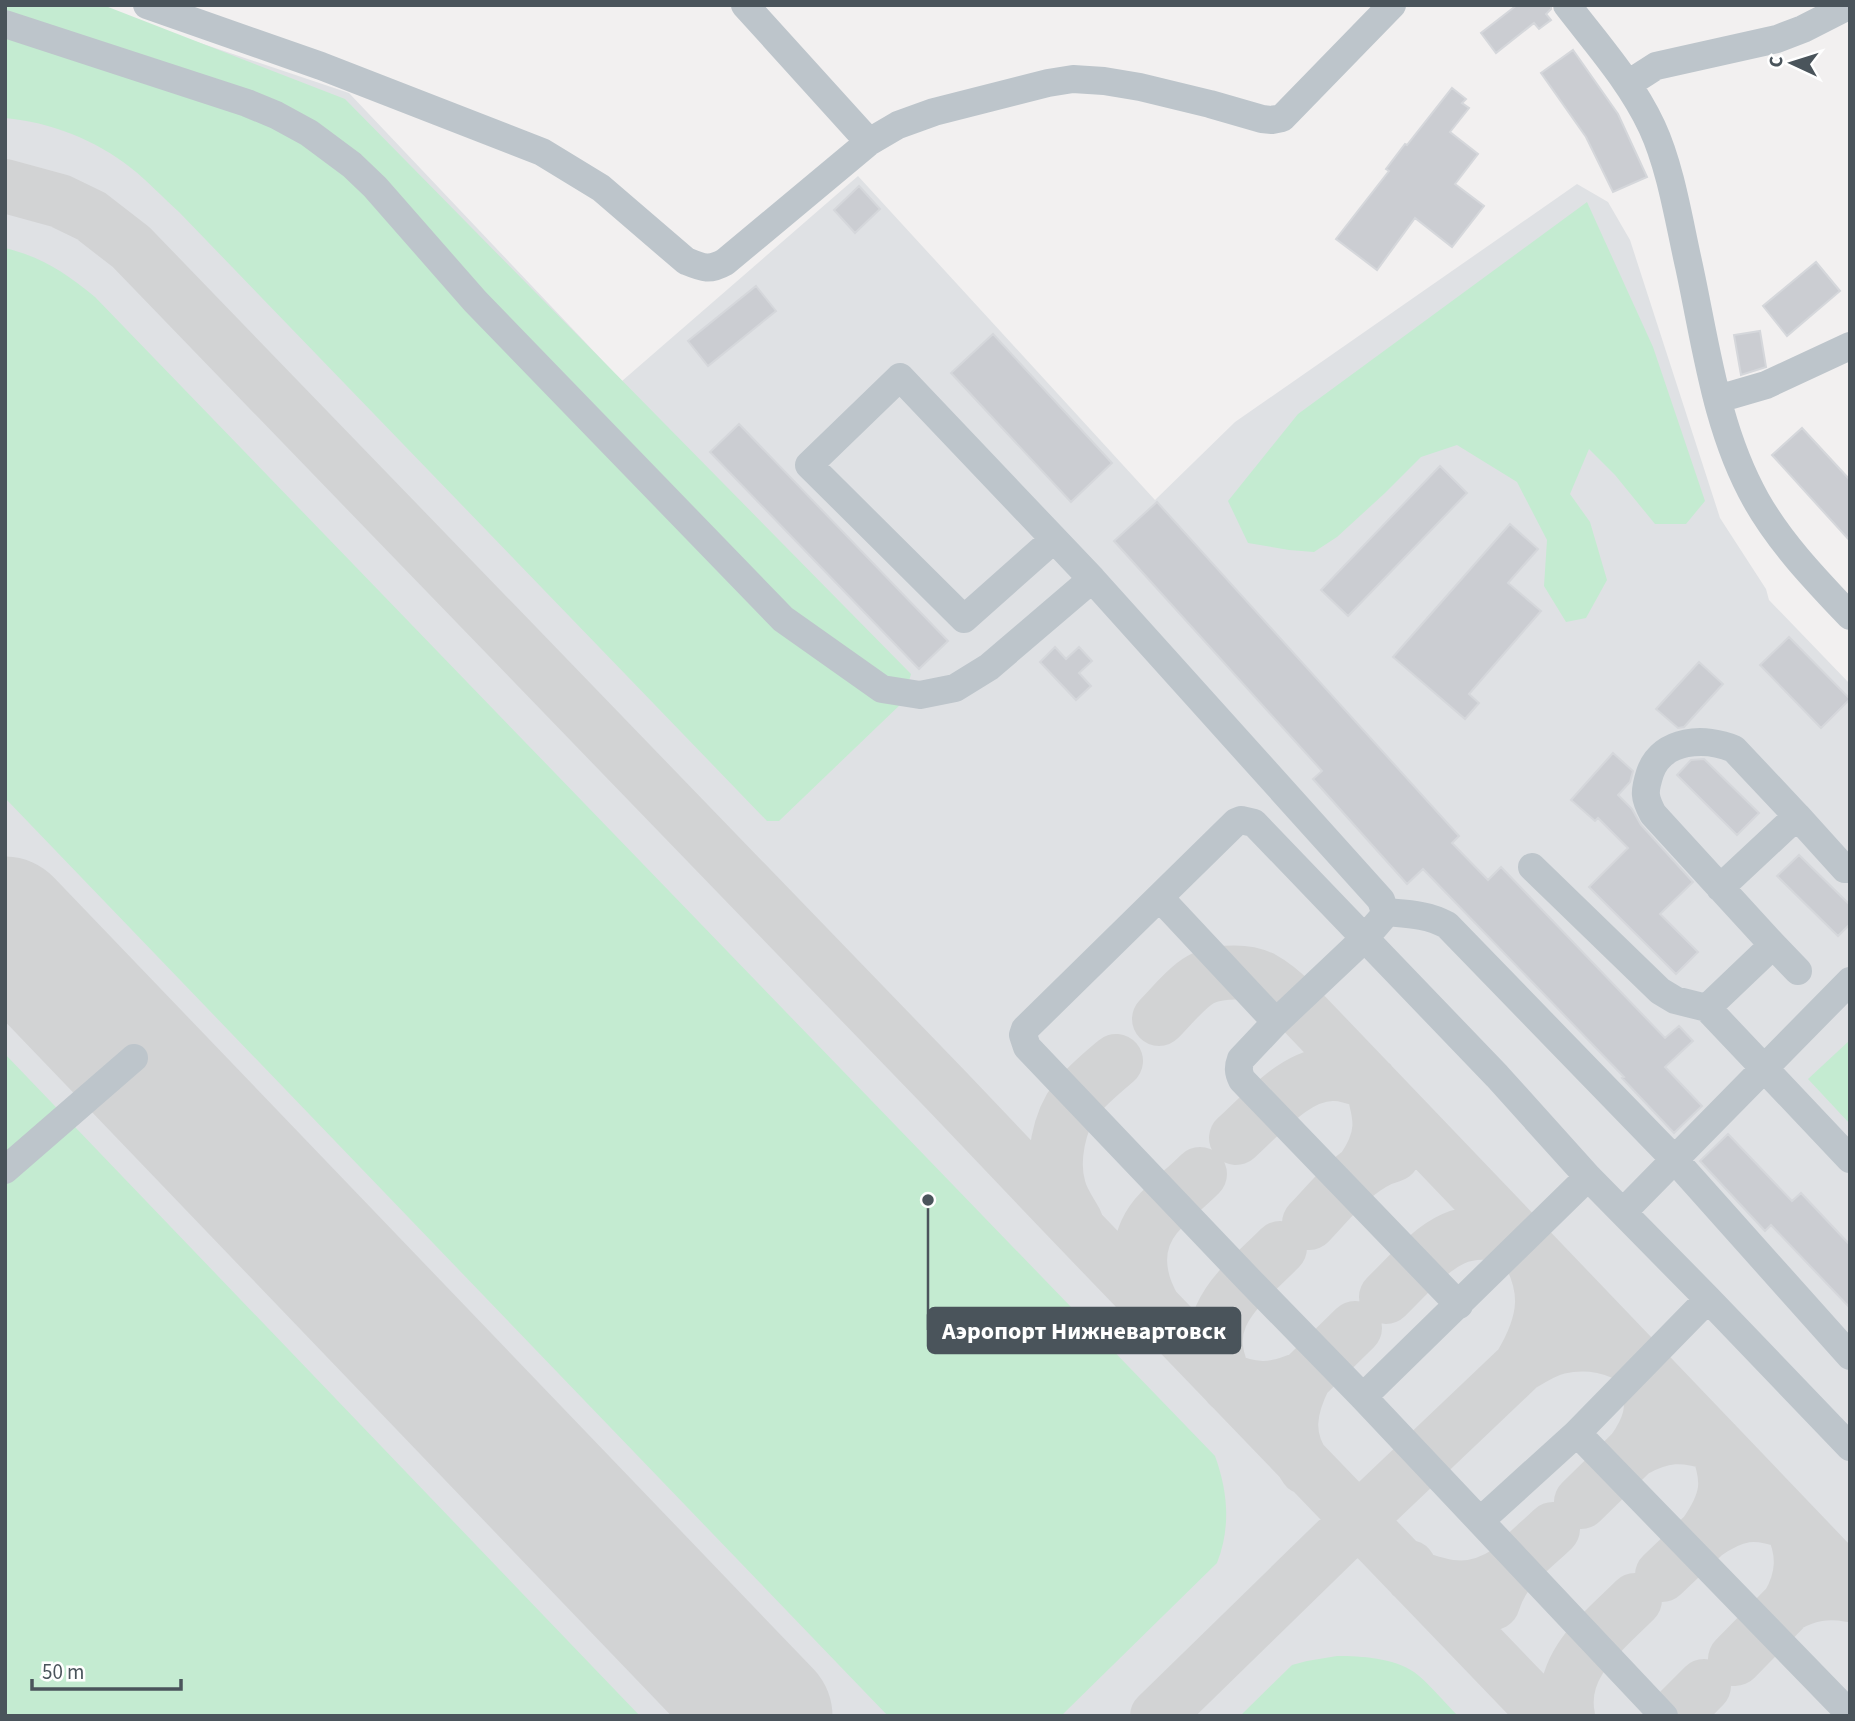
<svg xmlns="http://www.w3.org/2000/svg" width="1855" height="1721" viewBox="0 0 1855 1721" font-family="'Source Sans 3',sans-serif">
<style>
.airport{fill:#dfe1e4}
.green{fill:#c4ebd1}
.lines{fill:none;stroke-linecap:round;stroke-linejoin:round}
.taxiway{stroke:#d2d3d4;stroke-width:54}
.runway{stroke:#d2d3d4;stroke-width:135}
.building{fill:#cbcdd2;stroke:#d5d7db;stroke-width:2}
.minor{stroke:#bdc5cb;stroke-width:28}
.leader{fill:none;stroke:#4a545b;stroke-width:2.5}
.callout-dot{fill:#4a545b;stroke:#fff;stroke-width:2.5}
.callout{fill:#4a545b;stroke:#4a545b;stroke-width:2.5}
.callout-label{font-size:24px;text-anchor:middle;font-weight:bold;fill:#fff}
</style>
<rect width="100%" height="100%" fill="#f2f0f0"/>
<path class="airport" d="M5,5H87L349,93L622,381L858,176L1155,500L1235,422L1577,184L1608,202L1630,240L1720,518L1766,589L1769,600L1850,684V1716H5Z"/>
<path class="green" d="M5,5H103L345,99L911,674L903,702L779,821H767L179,212C163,198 148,181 131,168C96,140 50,122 5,118Z
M1587,202L1653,347L1705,501L1686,524H1655L1615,475L1589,449L1570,494L1590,522L1607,580L1586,618L1566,622L1544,586L1547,540L1517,482L1457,445L1421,457L1385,493L1337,537L1314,552L1289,550L1248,543L1228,501L1298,414Z
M5,248C42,257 66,273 95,297L1215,1456C1228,1492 1231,1527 1217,1563L1061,1716H888L5,798Z
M1850,1040V1124L1808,1079Z
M5,1054L640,1716H5Z
M1337,1656C1362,1656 1393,1658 1414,1672C1428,1682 1445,1703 1458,1716H1240L1292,1665L1307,1661Z"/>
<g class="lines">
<path class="taxiway" d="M5,186L60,201L91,216L131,247L946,1090L1064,1214L1547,1716
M1159,1019C1170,1008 1181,994 1194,984C1210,971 1243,969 1262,978C1275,985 1286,995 1296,1005L1850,1584
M1236,1138C1263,1114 1296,1073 1334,1074C1347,1074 1359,1079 1371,1083C1382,1118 1385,1137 1363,1169
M1076,1222C1070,1211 1062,1200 1059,1188C1051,1160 1059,1121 1076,1099C1086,1086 1103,1072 1116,1061
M1309,1223C1333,1198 1358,1164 1393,1155
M1386,1297C1430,1254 1454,1215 1522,1241C1551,1287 1547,1321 1520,1366C1533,1358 1545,1350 1559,1347C1585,1341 1621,1345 1641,1366C1644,1369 1645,1376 1647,1381C1656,1409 1649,1428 1633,1451C1664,1434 1682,1434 1716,1444C1731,1481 1728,1501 1705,1534C1736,1512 1755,1510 1791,1523C1805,1552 1804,1578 1788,1605C1809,1594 1826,1591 1850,1595
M1155,1309C1137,1279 1133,1244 1156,1216C1169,1201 1186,1188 1200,1174
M1221,1377C1253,1392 1274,1391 1305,1377C1289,1409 1284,1437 1306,1468
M1305,1377L1355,1328
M1229,1386C1193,1320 1237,1291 1280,1248
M1581,1502L1633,1451
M1409,1567L1412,1576C1449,1590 1474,1594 1508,1572
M1662,1575L1705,1534
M1493,1603C1502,1570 1529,1552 1553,1529
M1735,1659L1788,1605
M1157,1716L1358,1520L1520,1366
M1568,1716C1558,1665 1603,1632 1635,1600
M1674,1716L1704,1686"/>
<path class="runway" d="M5,924L765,1716"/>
</g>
<path class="building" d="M1517,5H1551V9L1546,14L1551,20L1539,29L1534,23L1496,53L1481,33Z
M1573,50L1618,114L1647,177L1613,192L1586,137L1541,73Z
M1452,88L1466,99L1462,103L1469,108L1450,132L1478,154L1455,184L1484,206L1452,247L1415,218L1377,270L1336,239L1389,171L1386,169L1405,144L1407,145Z
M859,186L880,209L855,233L834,210Z
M1816,262L1840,291L1787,336L1763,306Z
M756,286L776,311L708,366L688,341Z
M1760,331L1766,367L1741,375L1734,335Z
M993,334L1112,463L1071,502L951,373Z
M739,424L948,641L919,669L710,452Z
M1802,428L1850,480V541L1772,455Z
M1440,466L1467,493L1348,616L1321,590Z
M1157,502L1459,836L1452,843L1488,880L1501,867L1665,1038L1679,1026L1693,1041L1665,1067L1702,1106L1674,1133L1622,1078L1624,1077L1423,869L1407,884L1313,779L1322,771L1114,541Z
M1510,524L1538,549L1508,583L1541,611L1469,694L1479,703L1465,719L1393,657Z
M1789,637L1850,699L1821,728L1760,665Z
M1055,647L1066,659L1079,647L1092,661L1079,673L1091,686L1076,700L1040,662Z
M1699,662L1723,684L1684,727L1678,728L1656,709Z
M1613,753L1633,771L1630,782L1618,795L1632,809L1641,825L1693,882L1660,914L1698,952L1676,974L1589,887L1628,848L1598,818L1595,821L1571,800Z
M1704,759L1759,813L1737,835L1677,775L1691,760Z
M1799,855L1850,905V924L1838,936L1777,876Z
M1728,1134L1792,1201L1801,1193L1850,1245V1308L1771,1225L1765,1231L1700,1161Z"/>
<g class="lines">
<path class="minor" d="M147,5L321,66L542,152L601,188L686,261C703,268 709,271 725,262L869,142
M745,5L869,142L898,125L934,112L1048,83L1073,79L1104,81L1140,87L1210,104L1262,119L1272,120L1282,118L1392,5
M1567,5C1597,44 1631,82 1652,127C1671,168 1679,222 1689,266C1706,345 1716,429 1756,500C1781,544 1816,580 1850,616
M5,24L247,103L276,115L309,133L352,165L375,187L475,301L783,619L882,689L920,695L955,688L989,667L1092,579L900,377L809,465L964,619L1054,539
M1628,84L1656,66L1777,39L1803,29L1850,5
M1718,399L1766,385L1850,346
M1092,579L1381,900L1385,912L1383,917L1365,938L1276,1022L1241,1059C1238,1067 1238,1072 1242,1080L1459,1305
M1797,816L1845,869
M1532,867L1660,991L1675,1000L1707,1008L1850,1159
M1160,898L1276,1022
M1385,912C1407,914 1427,914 1447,925L1674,1159L1850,1356
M1773,945L1798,971
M1707,1008L1773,945L1653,814C1644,797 1644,792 1650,773C1662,738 1706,737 1734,749L1797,816L1720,888
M5,1170L134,1058
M1623,1212L1850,981
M1708,1299L1577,1433L1850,1714
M1363,1397L1588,1177
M1480,1521L1577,1433
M1664,1716L1363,1397L1249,1280L1027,1047L1023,1035L1025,1029L1236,822L1241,820L1254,823L1497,1076L1588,1177L1708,1299L1850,1447"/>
</g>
<path class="leader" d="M928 1200L928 1330"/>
<circle class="callout-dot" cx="928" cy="1200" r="7"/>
<rect class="callout" x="928" y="1308" width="312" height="45" rx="7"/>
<g class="callout-label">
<text x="1084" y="1339">Аэропорт Нижневартовск</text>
</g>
<rect width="1855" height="1721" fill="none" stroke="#4a545b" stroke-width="14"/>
<g transform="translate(1792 63) rotate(274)" stroke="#ffffff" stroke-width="5" paint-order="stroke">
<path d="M0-5L12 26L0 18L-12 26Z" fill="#4a545b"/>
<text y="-10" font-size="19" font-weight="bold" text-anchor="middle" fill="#4a545b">С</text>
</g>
<path d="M32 1679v10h149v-10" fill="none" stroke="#4a545b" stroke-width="3.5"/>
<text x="42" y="1679" font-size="21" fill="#4a545b" stroke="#ffffff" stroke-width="5" paint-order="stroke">50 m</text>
</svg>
